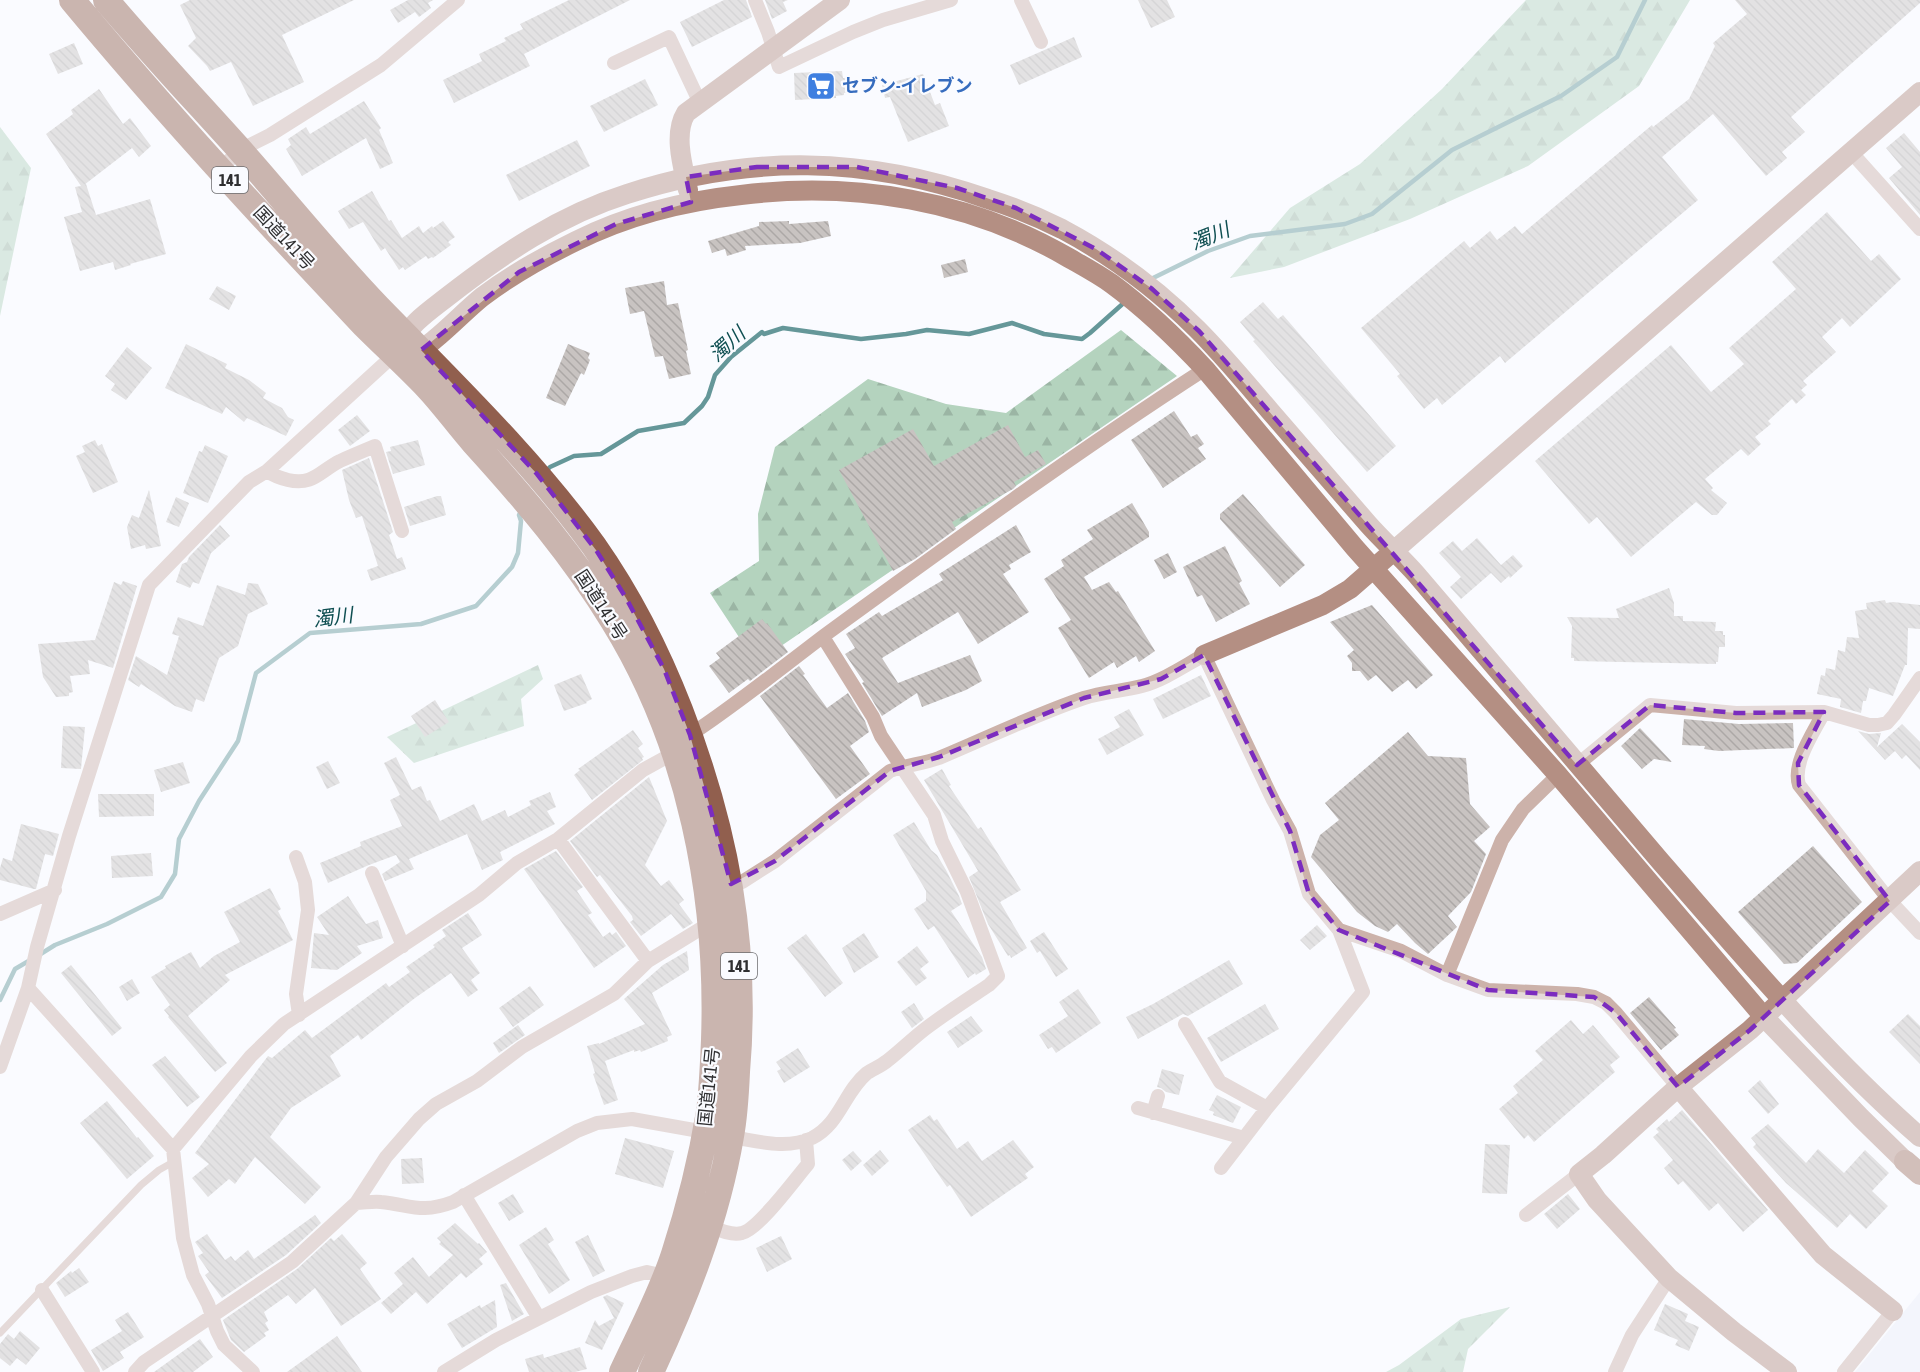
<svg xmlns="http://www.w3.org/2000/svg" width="1920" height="1372" viewBox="0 0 1920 1372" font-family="'Asap Condensed','Noto Sans JP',sans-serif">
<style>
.built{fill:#ecedf9}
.forest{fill:url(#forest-firs)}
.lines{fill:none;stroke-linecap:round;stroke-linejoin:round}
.stream{stroke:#659799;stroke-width:4.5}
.building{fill:url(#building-back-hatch)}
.lane{stroke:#ccb2aa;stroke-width:7}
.street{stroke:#ccb2aa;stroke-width:14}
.secondary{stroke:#b48f83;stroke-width:20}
.primary{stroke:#a27567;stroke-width:22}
.highway{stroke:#915f4e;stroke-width:26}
.marked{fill:none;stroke:#7b2cbf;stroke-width:4.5;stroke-dasharray:12 8;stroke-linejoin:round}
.labels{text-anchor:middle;stroke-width:4.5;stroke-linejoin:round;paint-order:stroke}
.shield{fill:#fafbff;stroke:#6c6c6f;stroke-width:1.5}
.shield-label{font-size:16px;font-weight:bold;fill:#2f2f31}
.shop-label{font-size:18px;font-weight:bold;fill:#366cbe;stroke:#fafbff;text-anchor:start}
.street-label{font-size:18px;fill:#2f2f31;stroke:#fafbff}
.water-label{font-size:20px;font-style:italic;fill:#0f4f52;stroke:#fafbff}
</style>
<defs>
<pattern id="forest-firs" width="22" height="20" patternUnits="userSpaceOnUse" patternTransform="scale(1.5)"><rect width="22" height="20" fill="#b4d3be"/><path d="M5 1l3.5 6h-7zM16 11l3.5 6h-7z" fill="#9bb5a4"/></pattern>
<pattern id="building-back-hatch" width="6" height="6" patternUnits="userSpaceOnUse" patternTransform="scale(1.5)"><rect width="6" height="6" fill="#c8c3c1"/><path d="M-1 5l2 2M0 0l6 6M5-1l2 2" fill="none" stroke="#aca8a6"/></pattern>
</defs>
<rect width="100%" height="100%" fill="#fafbff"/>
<path class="built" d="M1920,1292V1372H1855Z"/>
<path class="forest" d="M1526,0H1690L1639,86L1528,166L1410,219L1284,267L1230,278L1290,208L1360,164L1442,89Z
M0,127L31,168L0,316Z
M1121,330L1177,376L756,663L710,593L759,561L758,514L775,447L868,379L946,404L1006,413Z
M538,665L543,679L521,699L524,726L414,763L387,737Z
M1510,1307L1468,1349L1463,1372H1386L1399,1365L1461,1319Z"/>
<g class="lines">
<path class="stream" d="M1149,280L1208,251L1250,236L1345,224L1372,214L1452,150L1561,96L1617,57L1645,0
M546,471L550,467L574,456L601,454L638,431L684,423L702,406L708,397L715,375L731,357L762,332L764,334L783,328L861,339L906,334L927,330L969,334L1012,323L1044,334L1082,339L1090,333L1127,300
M39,955L55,945L107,924L161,897L175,874L179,839L199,801L238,741L256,673L310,633L421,624L476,606L512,567L518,553L521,521L519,515L522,509
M0,1000L15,969L32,959"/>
</g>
<path class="building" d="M190,0H354L282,35L304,82L253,106L231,62L210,71L207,66L188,46L196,38L180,5Z
M408,0H433L428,3L431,8L419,17L415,12L398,23L390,10Z
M569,0H630L524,54L530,66L454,103L443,80L482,61L479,54L506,41L504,38L523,29L520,24Z
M724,0H746L752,17L692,47L680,22Z
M765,0H788L783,2L787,11L772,19Z
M1138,0H1167L1175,17L1151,28Z
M1735,0H1920V3L1791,117L1805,132L1782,152L1787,158L1766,176L1713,114L1662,157L1698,200L1505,363L1500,356L1442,405L1437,398L1424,409L1397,376L1400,374L1361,328L1464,241L1470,248L1490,231L1497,240L1515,226L1522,234L1652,125L1653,127L1689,99L1715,46L1713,43L1747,14Z
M1074,37L1082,57L1019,85L1010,65Z
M74,43L83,64L58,74L49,54Z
M842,71L843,78H848V93H844V95L836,96V98L795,100L794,73Z
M923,74L935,105L940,103L949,126L908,142L890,97L885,98L882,85Z
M645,79L658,105L604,132L590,106Z
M99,89L123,124L130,118L151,146L139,157L132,148L84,185L86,184L96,215L150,199L166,254L130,264L131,265L115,270L113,262L80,271L64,217L82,212L75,187L81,186L46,134L73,114L71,110Z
M364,101L381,128L379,130L393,163L380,169L366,138L302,176L286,149L291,145L288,139L306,127L310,134Z
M1904,133L1920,152V215L1889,178L1902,167L1886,148Z
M577,140L590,166L519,201L506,175Z
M372,191L389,221L391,220L402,238L419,226L423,233L432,226L433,228L443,221L455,237L448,242L451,245L433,258L432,257L428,259L426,256L405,270L403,267L399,270L385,248L381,251L363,222L349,229L338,211Z
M1827,212L1871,261L1879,254L1901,279L1850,327L1842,318L1822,337L1836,352L1803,381L1807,385L1801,390L1806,395L1796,404L1792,399L1768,421L1771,424L1755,437L1761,444L1748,456L1741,449L1705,479L1713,488L1711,490L1727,503L1717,515H1712L1696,502L1631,557L1597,517L1589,524L1535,461L1671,345L1711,392L1744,364L1729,348L1796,289L1772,262Z
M789,221V224L828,221L831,236L800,243L745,246L746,250L727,256L725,249L712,253L708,241L759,226V222Z
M965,259L968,272L944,278L941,265Z
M664,281L667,305L678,303L688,350L686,351L691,374L669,379L663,356L655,357L644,311L630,314L625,288Z
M217,286L236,296L229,310L209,299Z
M1263,302L1278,319L1283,315L1396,446L1367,472L1253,341L1255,340L1240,322Z
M186,344L227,364L225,368L249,380L266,393L263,398L282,408L288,417L294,420L286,436L247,418L244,422L226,407L222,414L165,388Z
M568,344L590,353L588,358L590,360L584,375L581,373L565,406L546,398Z
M127,347L152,368L126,400L111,390L115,384L105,376Z
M1174,411L1191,437L1197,434L1204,444L1198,448L1206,459L1163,488L1131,440Z
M357,415L370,431L350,446L338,430Z
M1008,425L1025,457L1038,450L1046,464L1014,482L1016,486L1013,489L952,522L956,529L915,559L893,571L839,470L913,429L934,466Z
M95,440L98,446L102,444L118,482L93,493L76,456L85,452L82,446Z
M418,440L425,465L393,474L386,452L391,451L390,447Z
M205,445L228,456L208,503L183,493L199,451L202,452Z
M369,458L393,532L389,535L397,559L402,557L406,569L371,581L367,570L378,566L362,516L356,518L349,500L342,470Z
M149,490L161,546L146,549L145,545L131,549L127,527L132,515L139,518Z
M1243,494L1305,565L1280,587L1220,519V514Z
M437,496H441L446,515L410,526L404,507Z
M176,497L189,503L179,527L166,522Z
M1132,503L1149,532V537L1084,577L1092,590L1109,582L1116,592L1118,591L1155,651L1139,662L1136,656L1117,668L1114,662L1089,678L1058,628L1071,620L1044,579L1064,566L1061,560L1093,539L1087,530Z
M220,525L230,536L211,553L199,584L193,582L190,588L176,582L182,564L187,562L189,557Z
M1016,525L1031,552L1009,565L1011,569L1003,574L1029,612L978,644L958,612L882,658L898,683L970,655L982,681L966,690L922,707L917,693L882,716L862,683L864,682L845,654L855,648L846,634L879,612L882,616L943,580L939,574Z
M1477,538L1501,565L1513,555L1523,566L1510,578L1509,576L1501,583L1491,573L1461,599L1450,587L1461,577L1439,553L1453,541L1462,551Z
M1225,546L1242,581L1239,583L1250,604L1216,622L1202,595L1197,597L1183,567Z
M1168,553L1177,572L1164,579L1154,560Z
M123,581L137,586L113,668L88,660L90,674L70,676L73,692L69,693V696L56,697L43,677L38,644L95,640L114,582L121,585Z
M248,583L258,584L268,604L248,614L238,646L219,658L204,702L196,699L192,712L175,706L141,684L139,687L128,680L136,656L167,675L179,636L172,634L178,617L203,626L217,585L245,595Z
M1669,588L1674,603V616H1683V621L1716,622L1715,631H1723V635H1725V647H1719L1718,662H1716V664L1574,661V658H1571L1572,626L1567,617L1619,618L1616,609Z
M1885,600L1886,603L1893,602L1920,605V629L1908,628L1907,665H1905L1893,696L1869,688L1866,701H1863L1861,713L1840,707L1841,699L1817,694L1821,675L1825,676L1826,668L1835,670L1838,650L1845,652L1847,637L1859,638L1855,611L1867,609L1866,603Z
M1372,605L1433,675L1416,689L1408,680L1392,692L1376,675L1368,681L1360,671H1352V663L1347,656L1354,650L1330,622Z
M762,619L766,624L767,623L788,652L750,681L748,679L729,693L709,666L720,658L716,653Z
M799,666L805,674L803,675L827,708L848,693L865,721L869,732L850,746L870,774L836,799L760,696Z
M581,674L592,699L586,702L587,703L564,711L554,685Z
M1201,675L1211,696L1163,719L1153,699Z
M435,700L449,722L425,737L411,716Z
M1129,709L1144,735L1107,755L1098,739L1120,727L1114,717Z
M1684,719L1739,724L1793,723L1794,748L1719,751L1704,749L1705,746L1682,745Z
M1902,724L1920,742V770L1906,755L1902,759L1895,751L1885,760L1858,731L1869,734L1881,733L1877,747Z
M63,726L85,727L81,769L61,768Z
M1640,728L1672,762L1654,759L1642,769L1621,746Z
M633,730L643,744L638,748L644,757L642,758L643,760L592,800L574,775L580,770L578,769Z
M1408,732L1428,756L1466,758L1470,804L1490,827L1474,841L1486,854L1471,892L1448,916L1457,927L1428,954L1415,943L1397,924L1388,932L1375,926L1357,912L1311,857L1320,835L1339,820L1325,803Z
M396,757L412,790L421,786L427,801L430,800L440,821L474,804L482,821L505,810L508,817L531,805L529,801L550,792L556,807L547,811L555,824L500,852L503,860L482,870L467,834L409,859L414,869L385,881L382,874L400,862L396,855L369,865L328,883L320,863L361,846L360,842L402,826L390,800L400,795L384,763Z
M328,761L340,783L327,789L316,767Z
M183,762L190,783L161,792L154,770Z
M942,769L951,785L949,786L978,829L981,827L1021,890L1000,902L1027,948L1011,958L1010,955L1008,956L988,924L969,877L978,871L924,780Z
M649,777L667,821L645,865L661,886L669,880L684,900L679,904L693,923L683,929L671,914L641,936L630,922L633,920L632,916L600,875L597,877L570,841Z
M98,794H154V816L99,817Z
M914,822L931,850L937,855L946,870L959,896L962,904L951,911L982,957L986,969L976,975L975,973L968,978L934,926L928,930L914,909L926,901V891L893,835Z
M21,824L59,834L53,856L45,854L36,889H34L0,880V868L3,858L12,861Z
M1813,846L1862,902L1797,963L1784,964L1738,912Z
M556,851L583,887L577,891L592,913L588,915L603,937L610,932L612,935L616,932L626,946L594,968L524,869Z
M151,853L153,876L112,878L111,856Z
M270,888L281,909L278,911L293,940L225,975L230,980L188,1016L227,1063L215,1072L168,1017L169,1016L164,1010L170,1005L151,977L166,968L165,966L191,952L200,968L214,956L240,942L224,912Z
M348,896L366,924L378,920L383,938L357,946L362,953L337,970L311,968L314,933L329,935L317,917Z
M468,913L482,935L462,948L480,973L471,980L478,990L468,997L451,973L415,998L361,1040L358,1035L330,1056L341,1076L291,1108L270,1137L321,1187L305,1204L255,1157L235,1184L229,1179L208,1197L192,1178L209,1164L195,1153L268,1056L272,1058L305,1030L312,1038L386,983L389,987L410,972L406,967L435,947L433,945L446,936L442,930Z
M1317,925L1327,936L1310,950L1300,940Z
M1044,932L1068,969L1056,977L1040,951L1037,953L1030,941Z
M864,933L879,957L854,973L842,948Z
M806,934L843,983L825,997L787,948Z
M917,946L929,962L920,969L927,978L916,986L897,962Z
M687,951L689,970L652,993L672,1035L667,1037L668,1041L641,1052L640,1050L634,1052V1050L605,1061L618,1100L604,1105L593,1074L595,1073L587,1046L599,1043V1044L645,1024L624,999L663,965Z
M1229,960L1243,984L1188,1016L1183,1014L1138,1039L1126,1017L1153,1004Z
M71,965L122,1028L112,1036L61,973Z
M132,979L140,993L127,1001L119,987Z
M530,986L544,1005L513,1027L499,1008Z
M1078,989L1101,1023L1056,1053L1052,1047L1048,1049L1039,1035L1068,1016L1059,1002Z
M1649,997L1676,1028L1674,1029L1679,1035L1661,1050L1630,1013Z
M914,1003L924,1019L912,1028L901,1012Z
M1265,1004L1279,1029L1221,1062L1207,1038Z
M1908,1014L1920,1026V1064L1889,1032Z
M971,1016L983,1031L958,1048L947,1032Z
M1571,1020L1583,1034L1593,1025L1620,1057L1610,1065L1615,1072L1534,1142L1528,1135L1524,1139L1499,1109L1518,1093L1513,1086L1543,1060L1535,1051Z
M518,1025L525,1035L499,1053L493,1043Z
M798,1048L810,1067L784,1083L777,1071L781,1069L776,1062Z
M165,1056L200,1097L187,1107L152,1065Z
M1162,1069L1184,1075L1179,1095L1166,1092L1161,1088L1157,1087Z
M1760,1080L1779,1104L1768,1114L1748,1091Z
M1217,1095L1241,1107L1233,1123L1213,1115L1214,1112L1209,1110Z
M107,1101L137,1138L138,1137L154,1156L127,1179L80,1123Z
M1682,1110L1768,1210L1743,1232L1718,1203L1709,1211L1683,1181L1678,1185L1664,1168L1673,1160L1653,1137L1659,1132L1656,1129L1667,1119L1669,1122Z
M930,1115L934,1121L937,1119L957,1149L968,1141L982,1161L1013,1140L1034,1167L1025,1174L1028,1178L971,1217L950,1185L947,1187L908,1130Z
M1768,1124L1806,1163L1818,1149L1844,1173L1865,1150L1889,1173L1872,1191L1888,1206L1866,1229L1850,1214L1837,1228L1786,1183L1753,1147L1756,1144L1751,1138Z
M625,1138L674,1151L663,1188L615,1174Z
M1485,1144L1510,1145L1507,1194L1482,1193Z
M880,1150L889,1161L872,1176L863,1165Z
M853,1151L862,1161L851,1171L842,1160Z
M422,1158L424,1183L402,1184L401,1159Z
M513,1194L524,1212L509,1221L498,1203Z
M1568,1194L1580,1209L1557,1229L1544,1214Z
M315,1215L321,1223L286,1255L222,1298L205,1275L209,1272L198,1256L203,1253L195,1242L207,1234L225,1260L231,1256L235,1261L248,1250L254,1259Z
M455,1223L478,1244L479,1243L487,1252L479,1259L483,1264L466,1278L461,1273L427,1304L416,1292L391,1314L381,1303L403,1284L394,1273L413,1257L429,1277L453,1255L439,1244L441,1242L437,1238Z
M546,1227L554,1240L548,1244L570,1280L549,1294L519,1245Z
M342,1234L367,1263L360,1269L381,1299L341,1326L315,1288L296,1304L288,1295L264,1312L268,1321L265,1323L269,1330L264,1333L266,1336L244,1352L231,1340L223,1320L297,1269L331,1238L334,1241Z
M588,1235L605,1271L593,1277L575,1242Z
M781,1236L792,1259L767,1272L756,1248Z
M79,1268L89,1282L65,1297L56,1283L71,1271L72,1273Z
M506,1283L524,1314L512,1321L500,1285Z
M607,1295L624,1303L602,1350L585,1343L595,1320L599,1326L614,1318L603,1297Z
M495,1300L497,1327L462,1348L447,1324L480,1305L481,1308Z
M1665,1304L1688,1314L1685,1321L1699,1327L1689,1351L1675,1345L1678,1340L1654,1330Z
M128,1312L144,1337L120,1352L124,1358L103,1371L91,1350L122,1331L115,1320Z
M20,1331L40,1348L26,1365L17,1358L10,1366L0,1358V1344L8,1334L14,1339Z
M337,1336L362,1372H287Z
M200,1339L213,1357L193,1372H154Z
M580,1347L587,1369L575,1372H529L525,1359L543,1354L544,1358Z"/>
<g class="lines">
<path class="lane" d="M0,1333L141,1185L159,1170L175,1161"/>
<path class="street" d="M755,0L768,32L779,67L853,32L883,20L951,0
M1021,0L1041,42
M614,63L669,37L700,103
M1851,152L1920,229
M220,169L240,150L270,135L381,65L458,0
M267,471C274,476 280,478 288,480C313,486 320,471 340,461C351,456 363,451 375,446L402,531
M1824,712C1814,732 1792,763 1799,785L1890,901L1920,933
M690,735C737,704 780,669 825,635C950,544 1075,453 1205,369
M1577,765L1650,705L1736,713L1824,712L1869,725H1878L1887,723L1894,715L1920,678
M558,839L648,961
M296,857L305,882L308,910L296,994L299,1015
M372,873L403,946
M731,884L742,882L775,861L890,771C906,765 922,764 939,758C987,738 1034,715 1084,698C1103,692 1123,691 1142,686C1164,680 1184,666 1204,655L1273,800L1290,831L1309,894L1339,930L1401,951L1447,975L1488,990L1577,994L1594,997L1606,1003L1616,1013L1678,1087
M0,914L55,890
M1447,975L1502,840L1523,809L1558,775
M28,988L173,1149L183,1238L193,1275L208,1304L217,1331L224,1345L253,1372
M1185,1024L1220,1082L1267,1108
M0,1067L28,988L37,947L69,836L149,585L249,482L267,471L395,354
M1138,1108L1244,1138
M1153,1113L1158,1096
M731,1137C758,1141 786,1150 812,1138C840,1124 844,1092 867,1073C873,1069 881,1066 887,1061C900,1051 912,1039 925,1029C946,1013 968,999 989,985L998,976L967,892L942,841L934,815L881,736L873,717L823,637
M173,1149L251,1056L284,1024L479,895L517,863L558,839L643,770L674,753
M1221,1168L1267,1108L1363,992L1339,930
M464,1195L539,1318
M356,1203C364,1203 373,1201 381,1202C411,1205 421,1214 453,1202L577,1131L597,1123L632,1119L705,1132
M1526,1215L1579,1174
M710,1226C719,1230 732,1236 742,1233C759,1229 795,1179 808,1164L806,1140
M42,1290L93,1372
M135,1372L144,1362L292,1262L356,1203L386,1157L419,1119L436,1104L477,1081L522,1047L614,994L648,961L710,923
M444,1372L496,1340L591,1292L632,1276L647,1272L665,1276
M1615,1372L1632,1335L1669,1278
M1844,1372L1893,1311"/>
<path class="secondary" d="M688,190C683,167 673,134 686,113L840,0
M399,346C408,325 429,311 447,297C502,254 560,215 627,194C750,154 866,156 988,199C1013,207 1038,217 1062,229C1111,255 1158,290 1197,329C1223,355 1246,383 1270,411C1303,449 1335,486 1368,524C1383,541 1401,557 1416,574C1498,670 1579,767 1661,862C1744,957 1825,1054 1920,1137
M407,352C411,351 416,351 420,350C425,348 430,343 435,339C451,326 466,310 482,297C511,275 543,257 576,241C626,216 685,201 741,195C854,181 970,200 1069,258C1083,266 1098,274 1112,284C1146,309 1176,338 1205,369L1355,548L1558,775L1764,1017L1861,1118L1905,1161
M1204,655L1323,605L1350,589L1920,92
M1678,1087L1823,1255L1893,1311
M1787,1372L1734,1332L1669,1278L1597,1200L1579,1174L1603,1155L1678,1087L1750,1030L1920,871"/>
<path class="primary" d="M1905,1161L1920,1174"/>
<path class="highway" d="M72,0C165,112 264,219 364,325C385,346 407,366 427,387C444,405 458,425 474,443C525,499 574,557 613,621C690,745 719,896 714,1040C713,1064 712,1089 709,1112C701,1160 689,1208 674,1254C661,1294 640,1333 622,1372
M106,0C149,51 195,100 240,150C286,202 330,257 378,307C453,384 531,459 594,546C629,596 658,653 680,710C726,829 748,944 737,1072C736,1094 735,1115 731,1136C717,1219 686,1297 651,1372"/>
</g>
<path d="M0 0H1920V1372H0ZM757,167H857L957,188L1016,208L1096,249L1151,288L1199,331L1577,765L1650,705L1736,713L1824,712L1798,763L1799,785L1890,901L1750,1030L1678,1087L1616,1013L1594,997L1488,990L1339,930L1309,894L1290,831L1204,655L1161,679L1084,698L939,757L890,771L775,861L731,884L690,735L664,669L626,598L596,550L537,474L421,350L519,272L616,224L691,202L686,177Z" fill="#fafbff" fill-opacity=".55" fill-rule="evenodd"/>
<path class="marked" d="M757,167H857L957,188L1016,208L1096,249L1151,288L1199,331L1577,765L1650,705L1736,713L1824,712L1798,763L1799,785L1890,901L1750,1030L1678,1087L1616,1013L1594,997L1488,990L1339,930L1309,894L1290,831L1204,655L1161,679L1084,698L939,757L890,771L775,861L731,884L690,735L664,669L626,598L596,550L537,474L421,350L519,272L616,224L691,202L686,177Z"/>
<defs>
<g id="supermarket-square" transform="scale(1.5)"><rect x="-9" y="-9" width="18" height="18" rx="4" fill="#3f7fe0" stroke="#fafbff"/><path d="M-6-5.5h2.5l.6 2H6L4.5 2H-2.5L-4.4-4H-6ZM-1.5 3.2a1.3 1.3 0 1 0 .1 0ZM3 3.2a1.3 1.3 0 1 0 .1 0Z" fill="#fff"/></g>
</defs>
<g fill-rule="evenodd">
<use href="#supermarket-square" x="821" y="86"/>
</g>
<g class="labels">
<g class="shield">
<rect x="212" y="167" width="36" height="26" rx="4.5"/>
<rect x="721" y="953" width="36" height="26" rx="4.5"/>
</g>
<g class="shield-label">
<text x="230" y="186">141</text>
<text x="739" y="972">141</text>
</g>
<g class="shop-label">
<text x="842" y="92">セブン-イレブン</text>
</g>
<g class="street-label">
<text transform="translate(284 238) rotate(47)" y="6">国道141号</text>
<text transform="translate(601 605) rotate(57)" y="6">国道141号</text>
<text transform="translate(709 1087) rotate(-84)" y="6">国道141号</text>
</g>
<g class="water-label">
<text transform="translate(1210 236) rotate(-22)" y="7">濁川</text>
<text transform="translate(727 344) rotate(-42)" y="7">濁川</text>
<text transform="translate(333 617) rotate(-7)" y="7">濁川</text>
</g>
</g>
</svg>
